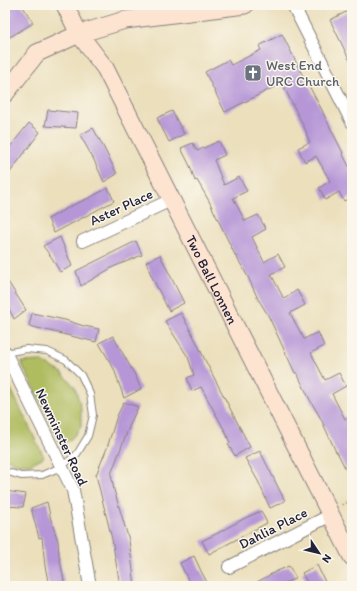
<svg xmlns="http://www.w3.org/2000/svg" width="357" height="591" viewBox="0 0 357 591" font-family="Itim,sans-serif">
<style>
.grass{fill:#afbc5e;stroke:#686f4c}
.building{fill:#b696d7}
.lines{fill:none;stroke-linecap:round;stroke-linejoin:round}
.lane-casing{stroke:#86807c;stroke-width:8}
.street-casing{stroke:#86807c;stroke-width:14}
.secondary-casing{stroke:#86807c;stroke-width:19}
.path{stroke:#86807c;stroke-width:2.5;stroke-dasharray:1 3;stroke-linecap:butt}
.lane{stroke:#fff;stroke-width:6}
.street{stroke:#fff;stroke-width:12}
.secondary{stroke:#fde4d1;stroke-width:17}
.labels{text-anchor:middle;stroke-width:3;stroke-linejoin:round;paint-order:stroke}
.worship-label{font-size:14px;fill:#5b616d;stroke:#fbf7ec;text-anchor:start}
.street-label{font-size:14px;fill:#22223b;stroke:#fbf7ec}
</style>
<rect width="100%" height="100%" fill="#fbf7ec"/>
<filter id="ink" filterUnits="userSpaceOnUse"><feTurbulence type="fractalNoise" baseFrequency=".025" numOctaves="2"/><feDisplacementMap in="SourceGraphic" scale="8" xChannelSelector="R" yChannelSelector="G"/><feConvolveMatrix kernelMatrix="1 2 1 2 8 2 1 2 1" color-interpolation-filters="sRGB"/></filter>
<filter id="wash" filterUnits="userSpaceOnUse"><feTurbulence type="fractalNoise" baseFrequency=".012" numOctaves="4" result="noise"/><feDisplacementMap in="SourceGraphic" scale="16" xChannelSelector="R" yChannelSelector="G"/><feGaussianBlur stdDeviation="0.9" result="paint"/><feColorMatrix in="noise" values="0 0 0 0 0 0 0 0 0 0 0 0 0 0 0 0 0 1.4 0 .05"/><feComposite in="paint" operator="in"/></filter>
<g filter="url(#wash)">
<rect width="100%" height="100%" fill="#ebdfbc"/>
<path class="grass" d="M40,361L61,372L75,387L81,408V427L71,439L61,445L21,362Z
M5,377L44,457L30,464H16L5,458Z"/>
<g id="blocks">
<path class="building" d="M5,5H22L33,23L10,37L5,29Z
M352,9V65L330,20Z
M282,34L307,84H308L323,112V113L343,153H342L352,172V197L344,201L339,192L325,200L322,193L319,188L330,181L316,156L305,162L298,148L310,142L306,134L307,133L282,83L225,112L205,72L228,60L231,65L261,50L259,46Z
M48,110L78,113L76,128L45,126Z
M172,111L184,134L169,142L157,118Z
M29,123L40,132L5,179V153Z
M93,128L103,146L117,174L104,182L93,158L80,135Z
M219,141L225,155L214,160L224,185L239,177L247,191L233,198L245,221L258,215L266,229L252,237L264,262L278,254L285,267L271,274L284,299L297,290L305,305L290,313L304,339L318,332L324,346L311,353L325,380L339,373L346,386L332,394L345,419L352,416V481L337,452H336L321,419L309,398L297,373H295L268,315L258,299L248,277L236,256V257L209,201L197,180L195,181L190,166L181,148L193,143L197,151Z
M108,188L114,201L54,233L48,219L71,206L91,197Z
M60,237L72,266L60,272L52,258L43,246Z
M136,241L142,255L113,267L81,286L76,271Z
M160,255L184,303L169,311L151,275L146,262Z
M5,277L26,310L14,319L9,309L5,303Z
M32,313L65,320L84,326L99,329L96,342L29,326Z
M181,313L196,341L205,360L250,447L235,456L228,444L230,443L225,431L201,387L192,391L187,378L194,375L188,357L165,321Z
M113,336L135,375L141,389L124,398L114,369L99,343Z
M124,402L138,407L131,422L111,474L114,490L129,540L135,586H120L112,539L96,475L107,448L117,416Z
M260,451L285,501L270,508L258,481L245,458Z
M5,491L26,494L23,507L5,506Z
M47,502L51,520L58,541L59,555L65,586H49L45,566L42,537L39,538L31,508Z
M261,511L267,523L209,554L202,541L218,533L245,518Z
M194,556L201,571L209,586H191L180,563Z
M317,565L327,586H309L302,573Z
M289,566L296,578L279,586H250L275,572Z"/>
</g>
</g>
<g filter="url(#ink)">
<use href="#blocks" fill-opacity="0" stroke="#86807c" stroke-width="1"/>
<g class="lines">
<g class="lane-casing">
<path id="lane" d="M5,353L26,349L47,351L66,360L81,375L90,394L93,415L88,436L77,454L61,467L42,475L21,476L5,471"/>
</g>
<g class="street-casing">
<path id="street" d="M293,5L352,122
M83,241L171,200
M5,352L73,490L90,586
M229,567L331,515"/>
</g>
<g class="secondary-casing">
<g id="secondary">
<path id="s1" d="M65,5L79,34L105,68L352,557"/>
<path d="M5,94L37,53L79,34L125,20L245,5"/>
</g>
</g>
<path class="path" d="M342,505L352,499"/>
<use href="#lane" class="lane"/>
<use href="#street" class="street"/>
<use href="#secondary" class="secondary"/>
</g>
</g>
<defs>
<g id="church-square" transform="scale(0.9)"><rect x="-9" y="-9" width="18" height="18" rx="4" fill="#6b7280" stroke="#fbf7ec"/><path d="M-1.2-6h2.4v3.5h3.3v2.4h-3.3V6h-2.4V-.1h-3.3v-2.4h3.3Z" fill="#fff"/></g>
</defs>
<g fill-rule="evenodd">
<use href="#church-square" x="253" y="73"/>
</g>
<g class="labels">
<g class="worship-label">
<text x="266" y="70">West End<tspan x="266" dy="16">URC Church</tspan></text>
</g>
<g class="street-label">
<text transform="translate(121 207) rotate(-25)" y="5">Aster Place</text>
<text dy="5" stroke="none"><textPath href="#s1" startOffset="312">Two Ball Lonnen</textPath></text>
<text transform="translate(62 437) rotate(65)" y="5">Newminster Road</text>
<text transform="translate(273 528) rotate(-27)" y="5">Dahlia Place</text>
</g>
</g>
<rect width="357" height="591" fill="none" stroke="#fbf7ec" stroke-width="20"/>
<g transform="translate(319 553) rotate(125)" stroke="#fbf7ec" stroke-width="3" paint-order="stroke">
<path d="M0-3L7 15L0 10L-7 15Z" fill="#22223b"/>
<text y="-6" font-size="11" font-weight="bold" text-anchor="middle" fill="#22223b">N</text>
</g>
</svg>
